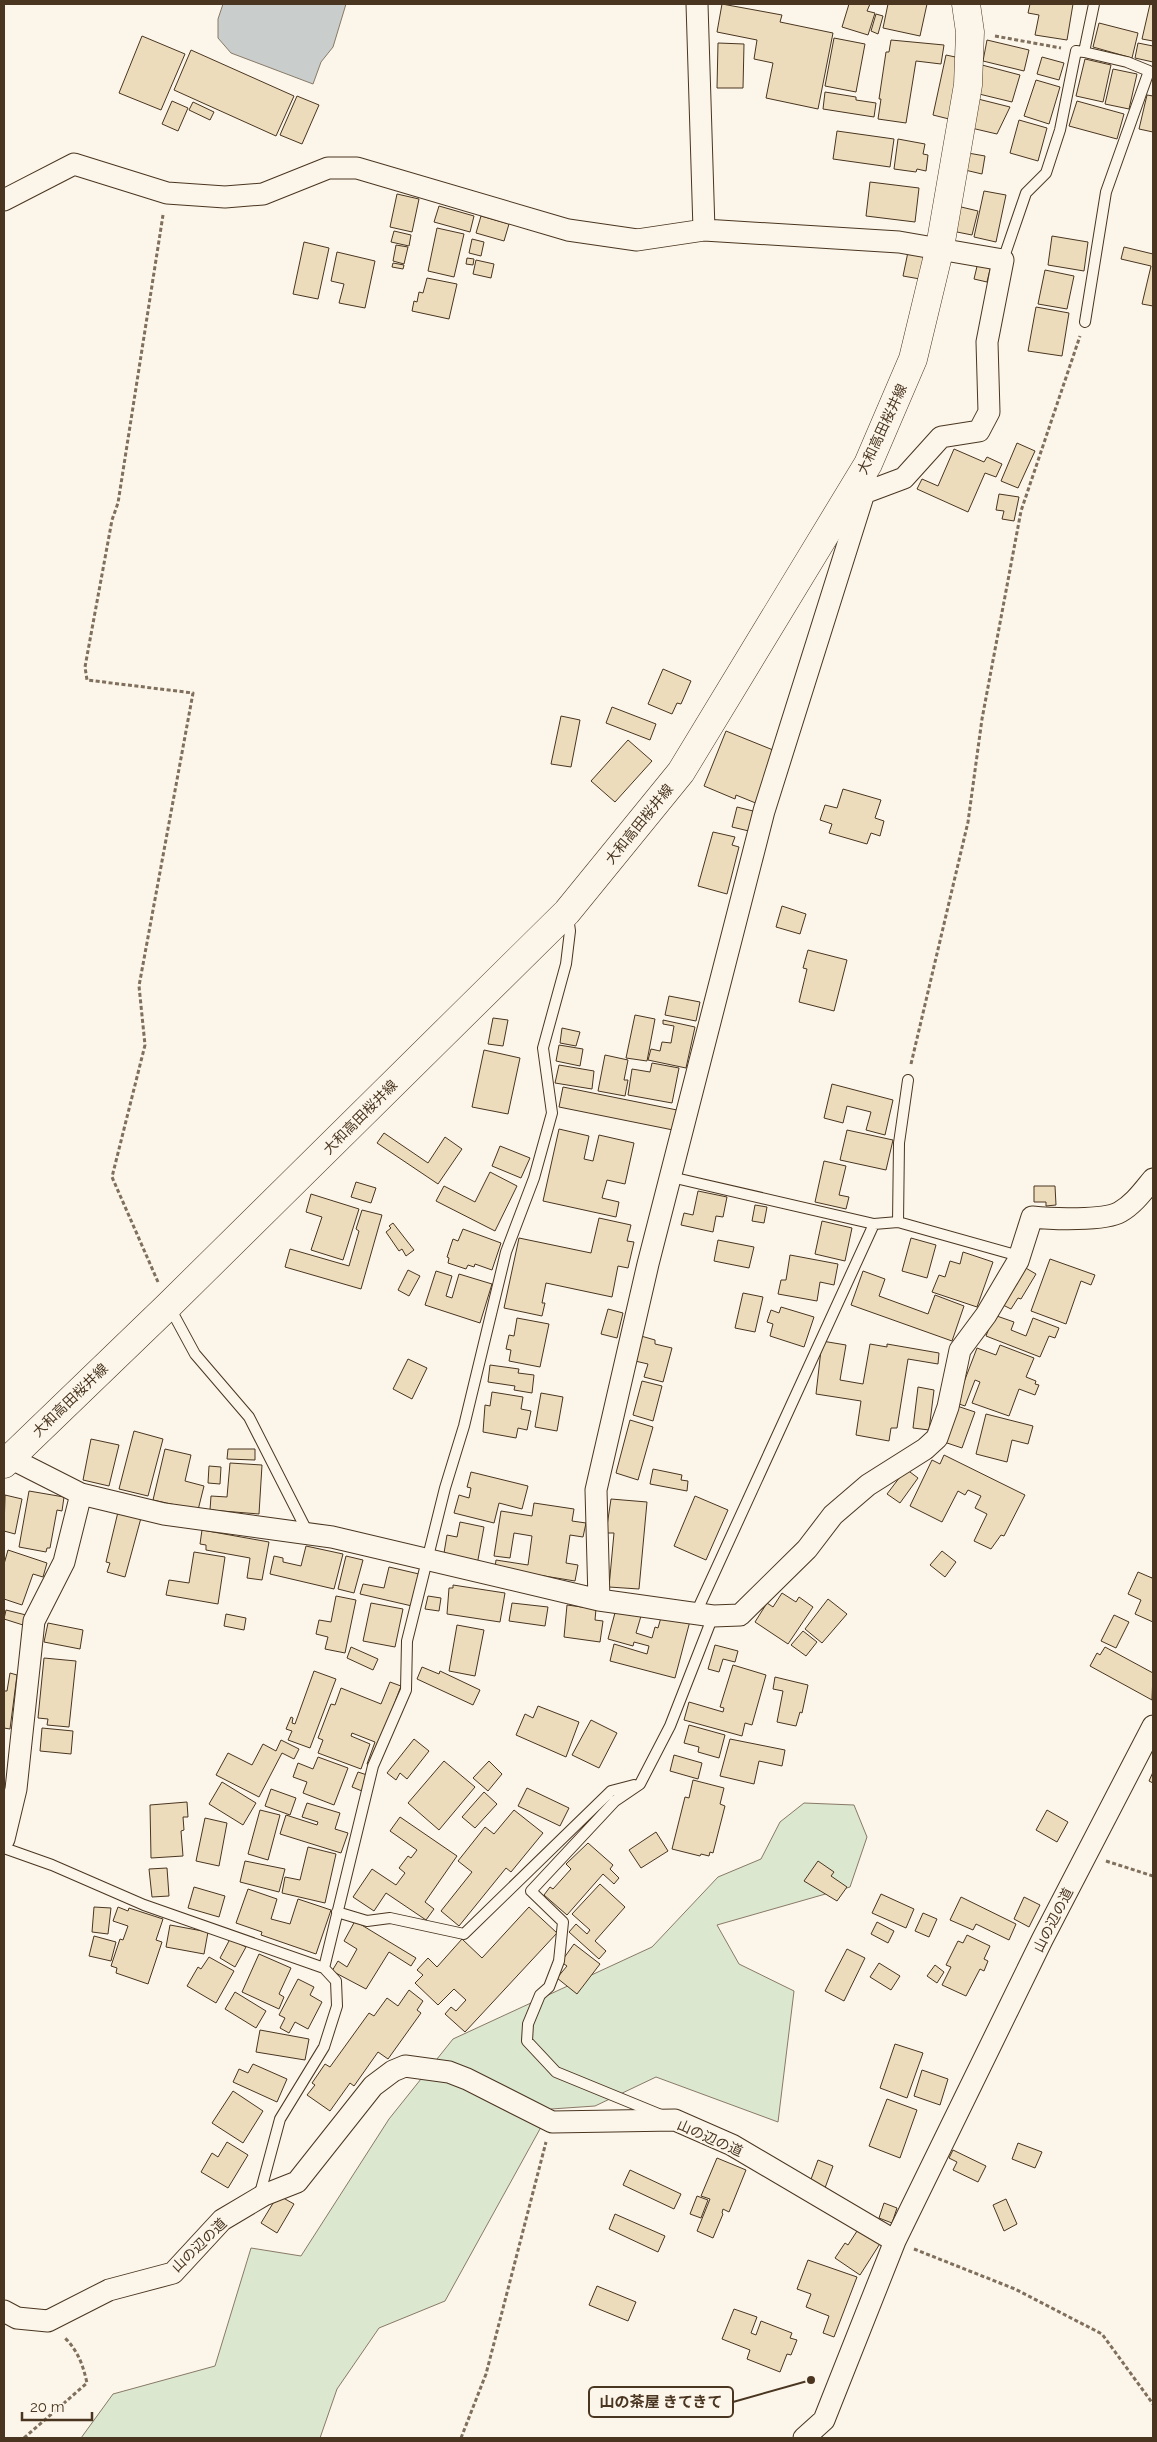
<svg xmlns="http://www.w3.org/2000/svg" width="1157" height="2442" viewBox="0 0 1157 2442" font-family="Raleway,'Noto Sans JP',sans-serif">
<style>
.green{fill:#dce7d0;stroke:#887966}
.water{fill:#c9cecd;stroke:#887966}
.building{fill:#ecdcbc;stroke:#4a3520}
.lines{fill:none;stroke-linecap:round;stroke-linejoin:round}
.service-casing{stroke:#4a3520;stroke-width:12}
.minor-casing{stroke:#4a3520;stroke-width:23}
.primary-casing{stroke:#4a3520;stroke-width:29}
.path{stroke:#7f6f5c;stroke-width:3;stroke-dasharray:4 2.5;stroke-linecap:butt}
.service{stroke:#fbf6e9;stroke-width:10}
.minor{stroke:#fbf6e9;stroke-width:21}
.primary{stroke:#fbf6e9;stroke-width:28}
.labels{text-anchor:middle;stroke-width:4;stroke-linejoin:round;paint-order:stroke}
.street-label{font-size:14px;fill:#4a3520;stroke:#fbf6e9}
.leader{fill:none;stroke:#4a3520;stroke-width:2}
.callout-dot{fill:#4a3520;stroke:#fbf6e9;stroke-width:2}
.callout{fill:#fbf6e9;stroke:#4a3520;stroke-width:2}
.callout-label{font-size:15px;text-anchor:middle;font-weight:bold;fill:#4a3520}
</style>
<rect width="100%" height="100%" fill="#fbf6e9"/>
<path class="green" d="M804,1803L854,1805L867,1837L850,1887L717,1925L739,1964L794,1991L778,2122L656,2077L595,2106L551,2109L445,2301L379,2328L337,2389L320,2438H81L113,2394L215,2366L251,2248L301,2256L389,2119L453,2039L652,1947L718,1877L761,1859L780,1822Z"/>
<path class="water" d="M223,4H346L333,47L321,62L313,84L231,53L218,38V19Z"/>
<path class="building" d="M722,4L782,15L780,22L833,33L818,109L766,98L773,63L754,59L757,40L717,32Z
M849,4H870L867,11L875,13L868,35L842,27Z
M888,4H927L920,36L883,28Z
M1030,4H1073L1067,40L1035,35L1039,15L1028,13Z
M1150,4H1153V41L1142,39Z
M876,14L883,16L878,34L871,31Z
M1099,23L1138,33L1132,58L1093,47Z
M142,36L185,54L161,110L119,93Z
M834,38L865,44L856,92L825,86Z
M891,40L944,45L941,64L916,61L906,123L878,119L881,99H879L886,52H889Z
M987,40L1029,50L1024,71L983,61Z
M718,43L744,44L743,88H717Z
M1138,43L1153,46V62L1135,58Z
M191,50L294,96L276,136L174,90Z
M946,55L960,58L949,119L933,115Z
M1042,57L1064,63L1059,80L1037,74Z
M1085,59L1111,65L1103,102L1076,96Z
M982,65L1020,75L1012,102L975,93Z
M1113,69L1137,74L1129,109L1105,104Z
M1036,80L1060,87L1049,124L1024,116Z
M825,92L856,97V100L876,103L874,117L823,109Z
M1147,95L1153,96V132L1139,129Z
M297,96L319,105L302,144L280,135Z
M974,98L1010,107L997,134L967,127Z
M172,101L188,108L178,131L162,124Z
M1077,101L1124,114L1117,139L1069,126Z
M193,102L214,112L210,120L189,110Z
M1019,120L1047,128L1038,161L1010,153Z
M837,131L894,139L890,167L833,159Z
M898,139L925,144L923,154L928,155L926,171L917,169L916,172L894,169Z
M968,153L985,156L982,174L965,170Z
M870,182L919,188L915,222L866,216Z
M984,191L1006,195L996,242L974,237Z
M397,194L419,199L412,232L390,227Z
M439,206L474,216L470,232L434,222Z
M957,206L978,211L972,235L952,231Z
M481,216L509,224L504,241L476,233Z
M437,228L464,234L454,277L428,271Z
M394,231L411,235L409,246L391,242Z
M1052,236L1088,242L1084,271L1048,265Z
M472,239L484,242L481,256L469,253Z
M304,242L329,248L318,299L293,294Z
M396,245L408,247L404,264L393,261Z
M1124,247L1153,254V306L1142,304L1151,266L1121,259Z
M337,252L375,261L365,308L339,303L344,284L331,281Z
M908,252L925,255L920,279L903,276Z
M467,258L474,259L473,265L466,264Z
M979,258L992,261L987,282L974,279Z
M476,260L494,264L491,278L473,274Z
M393,263L404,265L403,269L392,267Z
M1045,270L1074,276L1067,309L1038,304Z
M427,278L457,284L449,319L412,311L414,301L417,302L419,292L423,293Z
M1036,307L1069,313L1062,356L1028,351Z
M1017,443L1035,451L1018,488L1001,481Z
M954,449L984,462L987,457L1002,464L996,477L985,473L968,512L917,489L922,479L938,486Z
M999,494L1019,497L1014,521L1002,519L1004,511L996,510Z
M663,669L691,681L681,704L677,703L672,714L648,704Z
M612,707L656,724L650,740L606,723Z
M561,716L580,720L571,767L551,764Z
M726,731L778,752L758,804L736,795L735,799L704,786Z
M628,740L652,761L615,802L591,781Z
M843,789L881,800L875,818L884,821L880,836L871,833L867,844L829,833L832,824L820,820L825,805L837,808Z
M737,807L757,812L753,832L732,827Z
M713,832L735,837L732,845L739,847L727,894L698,886Z
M782,906L806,914L800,934L776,927Z
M808,950L847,960L834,1011L799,1002L807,969L803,968Z
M669,996L700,1002L696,1021L665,1015Z
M635,1015L655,1019L647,1061L626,1058Z
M493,1018L508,1020L503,1046L488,1044Z
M663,1020L695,1027L686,1068L648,1060L651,1049L660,1051L662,1042L671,1043L674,1026L663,1024Z
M562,1028L580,1032L576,1046L560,1043Z
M559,1045L583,1049L580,1066L556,1061Z
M484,1050L520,1058L508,1114L472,1107Z
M605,1055L628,1060L624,1080H628L625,1096L598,1091Z
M652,1063L679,1068L672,1103L628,1095L632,1069L650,1072Z
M559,1065L594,1071L592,1089L555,1083Z
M832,1084L893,1100L885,1135L866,1130L871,1112L847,1106L843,1123L824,1118Z
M563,1087L677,1110L673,1130L559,1107Z
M559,1129L589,1136L584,1159L593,1161L599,1135L634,1143L625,1184L607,1180L602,1198L619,1202L616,1217L543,1201Z
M847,1130L893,1140L886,1170L840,1160Z
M384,1133L428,1163L445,1137L462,1149L438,1184L377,1143Z
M500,1146L530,1158L521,1178L492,1166Z
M824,1161L846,1166L839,1195L849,1197L846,1209L815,1202Z
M490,1172L517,1186L495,1231L436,1201L444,1186L475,1202Z
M356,1182L376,1188L371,1203L351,1197Z
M1034,1186H1055L1056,1205L1046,1206V1202H1034Z
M698,1191L727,1197L723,1217L716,1216L713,1232L681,1225L684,1213L693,1215Z
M311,1194L359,1209L343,1260L311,1250L322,1217L306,1212Z
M755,1205L767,1207L764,1223L752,1221Z
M362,1210L382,1215L361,1289L285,1267L290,1249L349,1266L359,1231L356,1229Z
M599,1218L631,1225L627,1241L634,1242L628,1268L618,1266L612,1297L546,1283L542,1303H545L542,1316L504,1308L519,1238L591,1253Z
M822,1221L852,1228L845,1261L815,1254Z
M393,1223L414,1250L406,1256L402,1249L399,1251L386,1232L391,1228L389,1226Z
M463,1229L501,1243L492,1270L475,1264L474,1267L468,1265L466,1269L448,1263L449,1258L447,1257L453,1239L458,1241Z
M911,1238L936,1245L927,1278L902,1271Z
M718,1240L754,1247L749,1268L714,1261Z
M963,1252L993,1262L977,1307L932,1292L939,1275L945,1277L950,1261L960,1264Z
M790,1255L838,1264L834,1285L820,1282L817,1301L778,1294L781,1280H786Z
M1050,1259L1095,1275L1091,1285L1081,1281L1066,1324L1031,1311Z
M1024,1267L1036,1274L1021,1299L1018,1298L1011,1309L1003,1305Z
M408,1270L420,1276L409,1296L398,1290Z
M436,1271L452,1276L446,1296L452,1298L459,1274L492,1284L480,1323L425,1305Z
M863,1271L885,1279L879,1296L928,1314L935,1295L964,1306L952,1341L851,1305Z
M743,1293L763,1297L755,1332L735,1328Z
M781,1307L814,1317L804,1347L770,1336L773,1324L767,1322L771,1310L779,1313Z
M608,1309L623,1313L617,1338L601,1334Z
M994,1315L1014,1322L1011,1330L1026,1336L1033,1318L1059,1328L1055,1338L1049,1336L1040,1357L986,1336Z
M517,1318L549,1324L540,1367L509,1361L511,1350L506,1349L509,1335L514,1336Z
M641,1336L655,1340V1344L672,1348L663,1382L644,1377L648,1364L635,1361Z
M822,1341L846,1345L840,1380L863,1384L870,1344L887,1347V1344L939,1353L938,1364L908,1359L897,1428H891L889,1441L856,1435L861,1401L816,1394Z
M1000,1345L1034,1358L1026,1377L1036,1381L1035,1384L1039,1385L1035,1395L1019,1389L1009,1416L972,1403L980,1382L975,1380L965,1406L956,1403L977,1348L996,1355Z
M408,1359L427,1368L412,1399L393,1389Z
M490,1365L519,1369L518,1373L534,1375L532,1393L514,1390L515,1386L488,1382Z
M642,1381L662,1386L653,1421L633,1415Z
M918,1387L934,1390L929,1430L913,1428Z
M492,1392L523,1397L521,1409L531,1411L527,1430L518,1428L516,1438L483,1432L485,1405L490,1406Z
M541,1393L563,1397L557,1431L535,1427Z
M957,1406L975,1412L962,1448L944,1442Z
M986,1414L1033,1426L1028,1444L1012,1440L1007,1462L976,1454Z
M630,1420L653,1427L638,1480L616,1473Z
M134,1431L163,1439L148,1496L119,1489Z
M91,1439L119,1445L109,1486L83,1480Z
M165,1449L191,1455L185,1481L204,1486L198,1510L153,1500Z
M228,1449H255V1460L227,1459Z
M944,1455L1025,1495L1004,1536L1001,1535L991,1549L974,1541L987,1514L975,1508L981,1496L968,1490L965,1495L958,1491L942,1522L910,1506L932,1460L940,1464Z
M230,1463L262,1465L259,1514L210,1510L211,1496L227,1497Z
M209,1466L221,1467L220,1484L208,1483Z
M653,1469L682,1475L681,1480L688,1481L687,1491L650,1484Z
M906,1469L918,1478L900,1503L887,1494Z
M471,1472L528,1486L522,1509L499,1503L494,1523L454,1513L459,1495L469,1498L471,1488L467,1487Z
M29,1491L64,1497L62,1511L57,1510L50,1548H47L46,1552L19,1547Z
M5,1495L22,1499L15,1534L4,1531Z
M695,1496L728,1510L706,1560L674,1546Z
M611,1499L647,1502L639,1589L609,1587L614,1533H606Z
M534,1503L574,1509L572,1521L586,1523L583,1537L570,1535L566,1563L578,1565L575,1581L495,1568L496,1560L528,1565L532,1536L514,1533L510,1558L494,1556L501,1511L532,1516Z
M118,1512L141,1518L125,1577L107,1572L110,1563L106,1562Z
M460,1522L484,1527L477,1565L443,1559L447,1535L457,1537Z
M202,1530L269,1542L262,1580L247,1578L250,1558L206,1550V1545L200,1544Z
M306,1546L343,1554L334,1589L270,1574L274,1556L283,1558V1562L301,1566Z
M8,1550L47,1563L43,1577L33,1574L22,1605L4,1599V1564Z
M942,1551L956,1562L945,1577L930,1565Z
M194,1552L225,1557L218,1604L166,1595L169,1580L189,1583Z
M346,1556L363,1560L354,1593L338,1589Z
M389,1567L419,1574L412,1606L360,1594L363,1584L384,1588Z
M1138,1572L1152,1578L1153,1575V1622L1135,1614L1141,1600L1128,1594Z
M453,1585L505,1593L500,1622L447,1614L449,1588H453Z
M782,1593L796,1602L799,1597L813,1607L788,1644L755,1622L767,1603L773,1607Z
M336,1596L356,1600L345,1653L325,1649L328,1637L316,1634L319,1620L331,1622Z
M428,1596L441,1598L439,1611L425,1609Z
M828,1599L847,1614L822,1643L805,1629Z
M371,1603L403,1609L395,1647L363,1641Z
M512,1603L548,1607L545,1626L509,1621Z
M567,1605L596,1609L595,1620L603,1621L600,1642L564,1637Z
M616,1609L641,1616L636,1633L652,1638L655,1627L658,1628L662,1614L690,1621L675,1678L610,1661L614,1644L647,1654L649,1646L634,1642L633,1646L608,1639Z
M6,1610L26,1615L23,1625L4,1619Z
M226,1614L246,1618L244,1630L224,1626Z
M1114,1615L1129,1622L1116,1648L1101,1641Z
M48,1623L83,1630L80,1649L44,1642Z
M457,1625L484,1630L475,1676L449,1671Z
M803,1631L817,1642L806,1656L791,1645Z
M715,1645L738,1651L735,1662L723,1659L719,1672L708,1669Z
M351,1647L378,1659L373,1670L347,1658Z
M1105,1647L1153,1673L1152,1700L1090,1666L1097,1653L1100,1655Z
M44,1658L76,1661L69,1727L47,1725L48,1719L38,1718Z
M733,1665L766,1675L752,1725L745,1723L742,1736L684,1720L689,1702L723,1712L724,1708L720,1707Z
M422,1667L439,1674L440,1671L480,1690L473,1705L417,1679Z
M314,1671L336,1679L310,1748L288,1740L292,1731L286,1729L291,1717L293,1718L292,1723L295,1724Z
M10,1673L17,1675L10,1729L4,1728V1691H7Z
M775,1677L808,1685L802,1713L800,1712L796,1726L777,1722L783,1691L773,1689Z
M390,1682L401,1686L371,1766L367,1764L375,1742L352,1733L351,1736L370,1744L361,1769L318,1753L323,1740L318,1738L331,1704L335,1705L341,1688L381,1704Z
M538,1706L579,1722L566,1757L516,1735L525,1714L533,1718Z
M591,1720L617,1733L599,1768L572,1755Z
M689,1725L725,1735L719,1758L698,1752L699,1747L684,1743Z
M42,1728L73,1731L71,1754L40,1751Z
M414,1739L429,1751L407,1779L400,1773L396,1780L387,1773Z
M730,1739L785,1750L782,1766L759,1761L754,1784L720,1776Z
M281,1740L299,1749L294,1759L282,1753L259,1797L216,1775L228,1753L252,1765L263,1744L276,1751Z
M674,1755L702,1763L698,1779L670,1771Z
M318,1757L348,1768L334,1805L303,1793L307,1782L293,1777L298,1763L313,1769Z
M444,1761L475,1787L439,1830L408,1803Z
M489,1761L502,1774L488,1791L473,1778Z
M358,1772L367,1775L362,1791L352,1787Z
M1153,1772V1783L1149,1781Z
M693,1780L724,1788L720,1804L725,1806L713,1853L710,1852L709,1856L701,1854L700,1856L672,1849L685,1797L689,1798Z
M222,1782L256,1803L243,1825L209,1804Z
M527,1788L569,1808L560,1826L518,1806Z
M271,1789L296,1798L290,1815L265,1806Z
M484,1792L497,1804L475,1828L462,1817Z
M187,1802L188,1817H183L184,1830L181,1831L183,1856L151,1858L150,1805Z
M307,1803L340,1813L335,1829L348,1833L341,1853L280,1834L286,1815L317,1825L318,1822L302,1817Z
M260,1810L280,1815L268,1860L248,1854Z
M514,1810L543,1833L511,1872L506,1868L459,1926L441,1911L472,1872L458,1861L485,1827L494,1834Z
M1047,1810L1068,1822L1057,1842L1036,1830Z
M400,1817L457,1856L425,1902L434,1909L426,1920L386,1893L374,1911L353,1897L372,1869L396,1885L405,1873L399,1868L408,1856L411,1858L417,1850L390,1831Z
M205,1818L227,1823L219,1866L196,1861Z
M656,1832L668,1851L641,1868L629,1850Z
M588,1843L613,1865L610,1869L619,1878L614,1884L603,1874L567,1915L544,1895L550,1887L553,1889L571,1869L566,1864Z
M308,1847L336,1854L325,1903L282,1893L285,1877L300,1880Z
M245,1861L285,1869L279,1892L240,1882Z
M818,1861L834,1872L831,1876L847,1887L837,1901L804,1881Z
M167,1868L169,1896L152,1897L149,1869Z
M600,1884L625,1907L595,1941L606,1951L599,1959L569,1932L576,1924L587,1934L590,1930L572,1914Z
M194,1887L225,1896L219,1917L188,1908Z
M248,1889L277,1899L271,1919L290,1924L298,1899L331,1910L316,1954L261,1935L262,1932L236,1923Z
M881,1894L914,1909L906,1928L872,1913Z
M961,1897L1016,1924L1009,1940L976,1924L973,1930L950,1920Z
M1024,1897L1040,1905L1029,1927L1014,1919Z
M94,1907L111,1908L108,1934L92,1932Z
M118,1907L128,1911L129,1908L163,1919L156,1940L162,1942L148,1984L116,1973L117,1968L111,1966L120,1939L123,1940L128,1926L113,1921Z
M529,1907L557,1933L465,2032L445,2014L451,2007L456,2011L466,2000L454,1989L438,2005L415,1983L423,1975L417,1970L428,1958L437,1967L462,1939L482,1958Z
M923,1913L937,1919L929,1937L915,1931Z
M355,1921L416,1958L411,1966L389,1952L366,1989L332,1971L338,1961L347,1967L357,1949L344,1941Z
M877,1922L894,1931L888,1943L871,1934Z
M170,1925L208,1932L204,1954L166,1947Z
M967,1935L990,1946L984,1959L988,1961L984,1971L980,1969L966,1996L942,1985L951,1967L946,1965L958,1941L963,1943Z
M94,1936L116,1942L111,1961L89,1956Z
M230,1939L246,1947L235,1967L220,1958Z
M574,1944L600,1964L577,1994L557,1978L567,1966L561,1962Z
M847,1949L865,1958L844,2001L825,1991Z
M259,1954L291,1968L279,1994L284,1997L279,2009L242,1992Z
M209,1957L234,1971L216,2003L187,1986L198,1967L201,1969Z
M879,1963L900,1976L891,1990L870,1977Z
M935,1965L944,1972L937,1983L927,1976Z
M298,1979L314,1987L310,1995L322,2002L308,2029L295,2022L289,2033L280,2028L285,2018L279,2015Z
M409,1990L423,2001L417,2010L421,2013L388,2059L378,2052L354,2086L350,2083L330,2111L307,2095L315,2085L312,2083L325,2064L330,2067L369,2013L374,2016L387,1998L398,2006Z
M235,1992L266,2011L256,2028L225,2009Z
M260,2030L309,2039L305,2060L256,2052Z
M895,2044L923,2053L907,2098L880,2088Z
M253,2064L287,2079L277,2102L233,2082L239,2069L248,2073Z
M922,2070L948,2079L940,2105L914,2096Z
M233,2091L263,2111L243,2143L212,2123Z
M887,2099L917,2110L900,2158L869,2146Z
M227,2142L248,2155L228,2188L201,2172L212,2153L218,2157Z
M1018,2143L1042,2152L1035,2168L1012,2159Z
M953,2150L986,2166L978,2182L953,2170L957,2162L949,2158Z
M717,2158L746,2170L729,2212L723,2209L722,2213L723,2214L713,2238L697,2231L710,2199L701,2196Z
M818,2160L833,2166L825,2188L810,2182Z
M630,2170L681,2194L674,2209L623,2185Z
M278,2195L294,2204L277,2233L261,2223Z
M697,2196L708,2200L701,2218L690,2214Z
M1006,2199L1017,2224L1004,2231L993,2205Z
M884,2203L897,2208L892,2223L879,2218Z
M615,2214L665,2236L658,2252L609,2229Z
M859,2228L881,2242L860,2275L835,2258L845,2243L848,2245Z
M808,2260L857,2277L834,2337L823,2333L829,2316L806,2307L811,2294L797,2289Z
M597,2286L636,2302L628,2321L589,2305Z
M734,2309L757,2317L751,2333L756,2335L761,2321L792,2333L790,2338L797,2340L791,2355L787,2354L780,2372L747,2359L750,2350L722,2339Z"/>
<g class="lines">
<g class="service-casing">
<path id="service" d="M1003,260L1026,193L1046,173L1060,130L1076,51L1084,52
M1085,322L1106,192L1149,71L1127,62L1084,52L1094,4
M671,1177L874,1224L898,1222L1019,1256
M898,1222L899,1143L908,1080
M169,1306L195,1354L249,1417L308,1533
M696,1613L874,1224
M4,1848L52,1865L144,1905L324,1968L336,1981L337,2006L324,2047L280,2119L259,2197
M337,1912L367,1921L390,1918L464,1934L611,1791L634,1785
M324,1968L373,1766L406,1690L407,1641L445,1488L464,1426L506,1252L534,1178L552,1113L543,1048L566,964L570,931L568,916
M661,2115L556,2072L527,2041L528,2024L540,1995L549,1987L559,1961L563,1922L531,1891L615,1801L640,1784L670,1726L713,1616"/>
</g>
<g class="minor-casing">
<path id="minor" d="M697,4L704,230
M4,200L74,164L167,193L225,197L263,194L328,168H357L568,230L637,240L704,230L899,242L1003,260L987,342L989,412L979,431L941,437L904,478L864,493
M10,1458L81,1494L164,1514L332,1537L599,1600L713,1616L740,1615L807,1549L833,1515L868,1485L925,1449L937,1438L948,1407L960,1350L986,1315L1018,1261L1032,1217C1051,1219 1105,1221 1120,1212C1134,1204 1143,1191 1153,1179
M599,1600L596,1490L648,1264L764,811L864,493L866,479
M4,1839L16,1789L34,1621L64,1562L81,1494
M4,2311L17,2318L48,2321L109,2290L173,2273L222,2220L264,2195L297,2182L373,2086L393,2071L405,2066L449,2072L467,2079L552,2122L675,2120L732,2145L895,2241
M804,2438L824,2420L895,2241L1042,1940L1153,1726"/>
</g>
<g class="primary-casing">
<path id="primary" d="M4,1464L168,1306L567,912L681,772L868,464L913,359L940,247L968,85L970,32L966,4"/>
</g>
<path class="path" d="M995,36L1061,48
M911,1064L968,822L982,719L1021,511L1080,336
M158,1282L112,1177L145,1045L139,986L193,693L87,680L85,667L112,520L118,503L163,215
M1106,1861L1153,1876
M914,2249L1015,2289L1102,2334L1153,2404
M24,2438L87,2383C83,2365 78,2351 65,2338
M461,2438L486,2374L546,2142"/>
<use href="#service" class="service"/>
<use href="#minor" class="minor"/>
<use href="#primary" class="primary"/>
</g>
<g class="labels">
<g class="street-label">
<text transform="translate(882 429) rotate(-65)" y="5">大和高田桜井線</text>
<text transform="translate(639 824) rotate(-51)" y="5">大和高田桜井線</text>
<text transform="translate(360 1117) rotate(-45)" y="5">大和高田桜井線</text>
<text transform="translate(70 1400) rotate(-44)" y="5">大和高田桜井線</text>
<text transform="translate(1053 1920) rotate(-63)" y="5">山の辺の道</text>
<text transform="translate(710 2138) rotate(24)" y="5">山の辺の道</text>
<text transform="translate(199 2245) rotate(-44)" y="5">山の辺の道</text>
</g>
</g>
<path class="leader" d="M811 2380L733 2402"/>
<circle class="callout-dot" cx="811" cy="2380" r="5"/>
<rect class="callout" x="589" y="2387" width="144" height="30" rx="5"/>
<g class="callout-label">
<text x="661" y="2407">山の茶屋 きてきて</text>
</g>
<rect width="1157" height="2442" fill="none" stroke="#4a3520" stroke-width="10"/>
<path d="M22 2412v8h70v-8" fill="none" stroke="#4a3520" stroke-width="2.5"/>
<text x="30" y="2412" font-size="15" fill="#4a3520" stroke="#fbf6e9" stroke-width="4" paint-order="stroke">20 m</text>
</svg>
